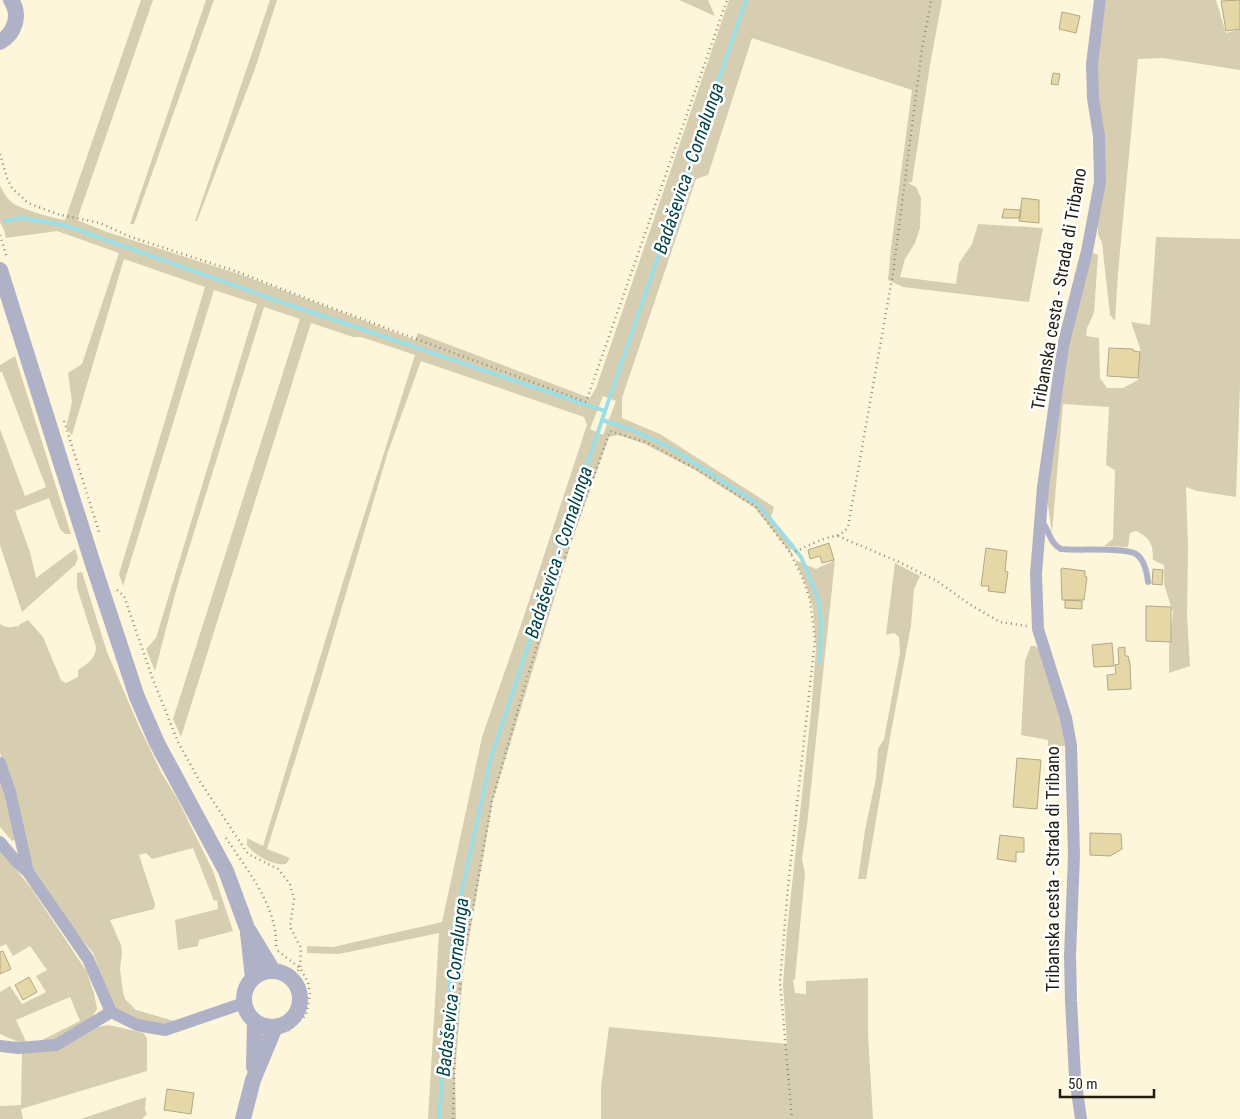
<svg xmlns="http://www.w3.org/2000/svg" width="1240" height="1119" viewBox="0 0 1240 1119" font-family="'Roboto Condensed',sans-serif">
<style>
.green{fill:#d7ceb1;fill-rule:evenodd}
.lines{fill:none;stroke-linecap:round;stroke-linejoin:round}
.stream{stroke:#9ddee5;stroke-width:4}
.building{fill:#e6d7a6;stroke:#b2a888}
.path{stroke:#908a76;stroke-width:2.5;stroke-dasharray:1 4;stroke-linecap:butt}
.service{stroke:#afb2c7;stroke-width:6}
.minor{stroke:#afb2c7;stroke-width:12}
.tertiary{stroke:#afb2c7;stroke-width:16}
.labels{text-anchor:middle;stroke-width:5;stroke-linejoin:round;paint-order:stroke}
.street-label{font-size:18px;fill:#211e11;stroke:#fff}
.water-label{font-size:19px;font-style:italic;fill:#034348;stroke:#fff}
</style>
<rect width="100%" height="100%" fill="#fef6da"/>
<path class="green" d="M141,0H153L77,220L107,232L242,275L415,340L418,333L590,398L596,388L729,0H942L930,65L912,182L908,183L916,187L921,198L920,228L915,243L905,259L900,277L956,284L959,263L972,244L978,224L1043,228L1029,302L903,287L888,280L891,248L912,90L752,38L708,175L696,179L622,398V418L660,434L774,507L771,517L795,546L789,551L755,508L695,470L645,444L618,435L609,437L572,540L493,800L463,973L455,1073L456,1119H428L439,933L339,954L307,953V946L333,947L442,922L482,737L523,619L587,425L584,417L421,361L388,452L320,681L267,849L290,858L286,864C273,866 254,855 247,845V838L263,846L342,585L415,355L361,337H353L311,323L181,737L173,719L300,319L264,307L177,587L155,671L146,649L156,638L257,304L214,290L123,586L119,574L205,287L124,259L72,435L66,428L72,402L68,373L82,364L119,253L57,231L6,238L4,230L0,222V185C3,192 7,199 14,204C22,209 55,219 65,220ZM603,396L616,401L603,435L590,429Z
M206,0H214L134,224H130Z
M270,0H277L255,69L197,221H195Z
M679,0H708L715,16Z
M1106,0H1216L1226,33L1240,29V70L1163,58L1138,59L1118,273L1115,321L1110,315L1102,243L1098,234L1097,94L1098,57Z
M1156,237L1240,239V385L1236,497L1197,491L1186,487L1188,548L1187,615L1190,666L1169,673V647L1173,613L1164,584V565L1153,560C1153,545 1151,538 1136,531L1130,533L1128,547L1104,546L1113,539L1115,470L1106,465L1109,407L1063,404L1052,533L1047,499L1065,352L1091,252L1098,255L1094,313L1087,328L1086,336L1099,338L1100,378L1107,388H1123L1138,380L1140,348L1131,322L1150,325Z
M15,356L71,534H65L60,529L49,498L15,511L30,552L36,578L75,549L78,558L75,565L22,612L0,545V429L25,496L46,487L2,372H0V365Z
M795,560L816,569L835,560L807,825L802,859L805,874L795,979L793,980L795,993L806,994V981L868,978V1034L873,1119H601V1087L609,1027L787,1044L783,985L787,930L811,713L816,648L813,608L806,585Z
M895,563L920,576L914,589L911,626L891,732L866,879H858L865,830L876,778L878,749L884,739L900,653L899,637L894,633L886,635Z
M82,572L107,652L138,724L162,774L177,798L213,871L233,931L199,940L198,946L178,950L175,920L218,909L217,900L214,901L193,848L152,859L146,853L139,855L155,904L154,909L110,920L121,945L122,953L120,969L123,992L125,999L136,1010L174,1021L168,1024H155L137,1020L116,1010L111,1001L93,953L74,930L31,866L0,752V624C6,628 10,628 17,626L19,627V625L28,620L43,637L61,680L66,683L78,677V670C87,664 96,659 96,647L77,588V573Z
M1031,646H1035L1038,648L1061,716L1065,746H1048V740L1021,735L1025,661Z
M0,780L12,809L17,839L12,841L0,827Z
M0,849L31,888L87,972L94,993L97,1009L92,1017L49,1043H36L80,1021L70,997L16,1020L27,1044H23L0,1034V992L10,986L22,1004L46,992L36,976L47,970L30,946L13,956L6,944L0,947Z
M109,1025L144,1033L147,1039V1071L21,1109L23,1119H0V1106L21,1105L22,1053L97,1027Z
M146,1097L145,1110L147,1114L142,1119H81Z"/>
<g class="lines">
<path class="stream" d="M5,221L21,218L64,225L275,300L605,411
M602,420L632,430L669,447L758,504L801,557L818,598L821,620L820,662
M439,1119L454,927L491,758L602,420L746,0"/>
</g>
<path class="building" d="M1240,0V29L1226,31L1221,1Z
M1062,12L1080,16L1076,33L1059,29Z
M1053,73L1060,74L1058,85L1051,84Z
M1022,198L1039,200V223L1019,221Z
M1004,209L1021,210L1020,218H1002Z
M1109,348L1133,349V351L1140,352L1138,378L1107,376Z
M829,543L834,560L822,563L820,556L810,559L808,550Z
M986,548L1007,551L1005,571L1008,572L1005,593L988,591L989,586H981Z
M1062,568L1085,571V577H1087L1084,600H1062L1061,570Z
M1153,569L1163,570L1162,585L1152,584Z
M1065,600L1082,601V609L1065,608Z
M1146,606L1171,607V642L1146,641Z
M1112,643L1114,666L1094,667L1092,645Z
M1125,647V656H1128L1130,664L1131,689L1108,690L1107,675L1116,674L1115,665L1119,664L1118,648Z
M1017,758L1041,760L1037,809L1013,807Z
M1090,833L1121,834L1122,849L1110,856L1090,855Z
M1000,835L1024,838V852H1016V862L997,859Z
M3,951L11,969L0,974V952Z
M29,977L37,992L23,1000L15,985Z
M167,1089L194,1093L191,1114L164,1110Z"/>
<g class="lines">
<path class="path" d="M0,154L7,178L12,188L28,203L57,214L100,223L131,237L238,272L300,296L586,402L727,0
M0,235L7,258
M64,421L100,535
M838,536L899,562L937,581L969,604L1000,622L1027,626
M791,554C802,548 813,543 824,539C834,535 841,537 848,527L893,273L922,49L931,0
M117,590L124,596L152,677L178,742L199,780L248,854L278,869L290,884L294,899L290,927L301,948L300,968L291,979
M226,838C247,870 278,907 276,947
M278,951L300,968L308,982L310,994L306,1015L287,1032
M453,1119L455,1039L462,969L492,801L527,678L568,548L610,431L646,442L698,470L756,507L791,554L803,579L810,600L815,640L788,887L780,982L792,1119"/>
<path class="service" d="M1041,520C1049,529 1049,543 1061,549C1078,551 1122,547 1136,554C1145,560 1147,573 1148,582"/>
<path class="minor" d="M0,763L10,792L28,872
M0,842L15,860L28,872L88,959L111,1012L137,1025L165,1030L244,1003
M0,1046L18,1048L56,1045L111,1012
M1081,1119L1075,1077L1071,1001L1070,956L1074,855L1071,745L1066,718L1038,629L1036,574L1043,487L1063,346L1087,251L1100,182L1099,136L1093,98L1092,64L1100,0"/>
<path class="tertiary" d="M0,42C15,33 21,15 11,0
M0,270L93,564L137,697L157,743L226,871L247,928L273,971
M248,933L253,978
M244 999a28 28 0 1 1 56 0a28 28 0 1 1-56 0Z
M254,1067L255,1022
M243,1119L253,1080L275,1027"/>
</g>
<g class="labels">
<g class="street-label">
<text transform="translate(1059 289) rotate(-80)" y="6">Tribanska cesta - Strada di Tribano</text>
<text transform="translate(1053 869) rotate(-90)" y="6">Tribanska cesta - Strada di Tribano</text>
</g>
<g class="water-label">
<text transform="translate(688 168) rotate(-71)" y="7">Badaševica - Cornalunga</text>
<text transform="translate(558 552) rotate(-72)" y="7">Badaševica - Cornalunga</text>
<text transform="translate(452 987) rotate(-84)" y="7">Badaševica - Cornalunga</text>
</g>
</g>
<path d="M1060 1089v8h94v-8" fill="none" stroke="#211e11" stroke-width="2.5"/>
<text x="1068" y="1089" font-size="15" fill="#211e11" stroke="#ffffff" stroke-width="4" paint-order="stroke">50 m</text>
</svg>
